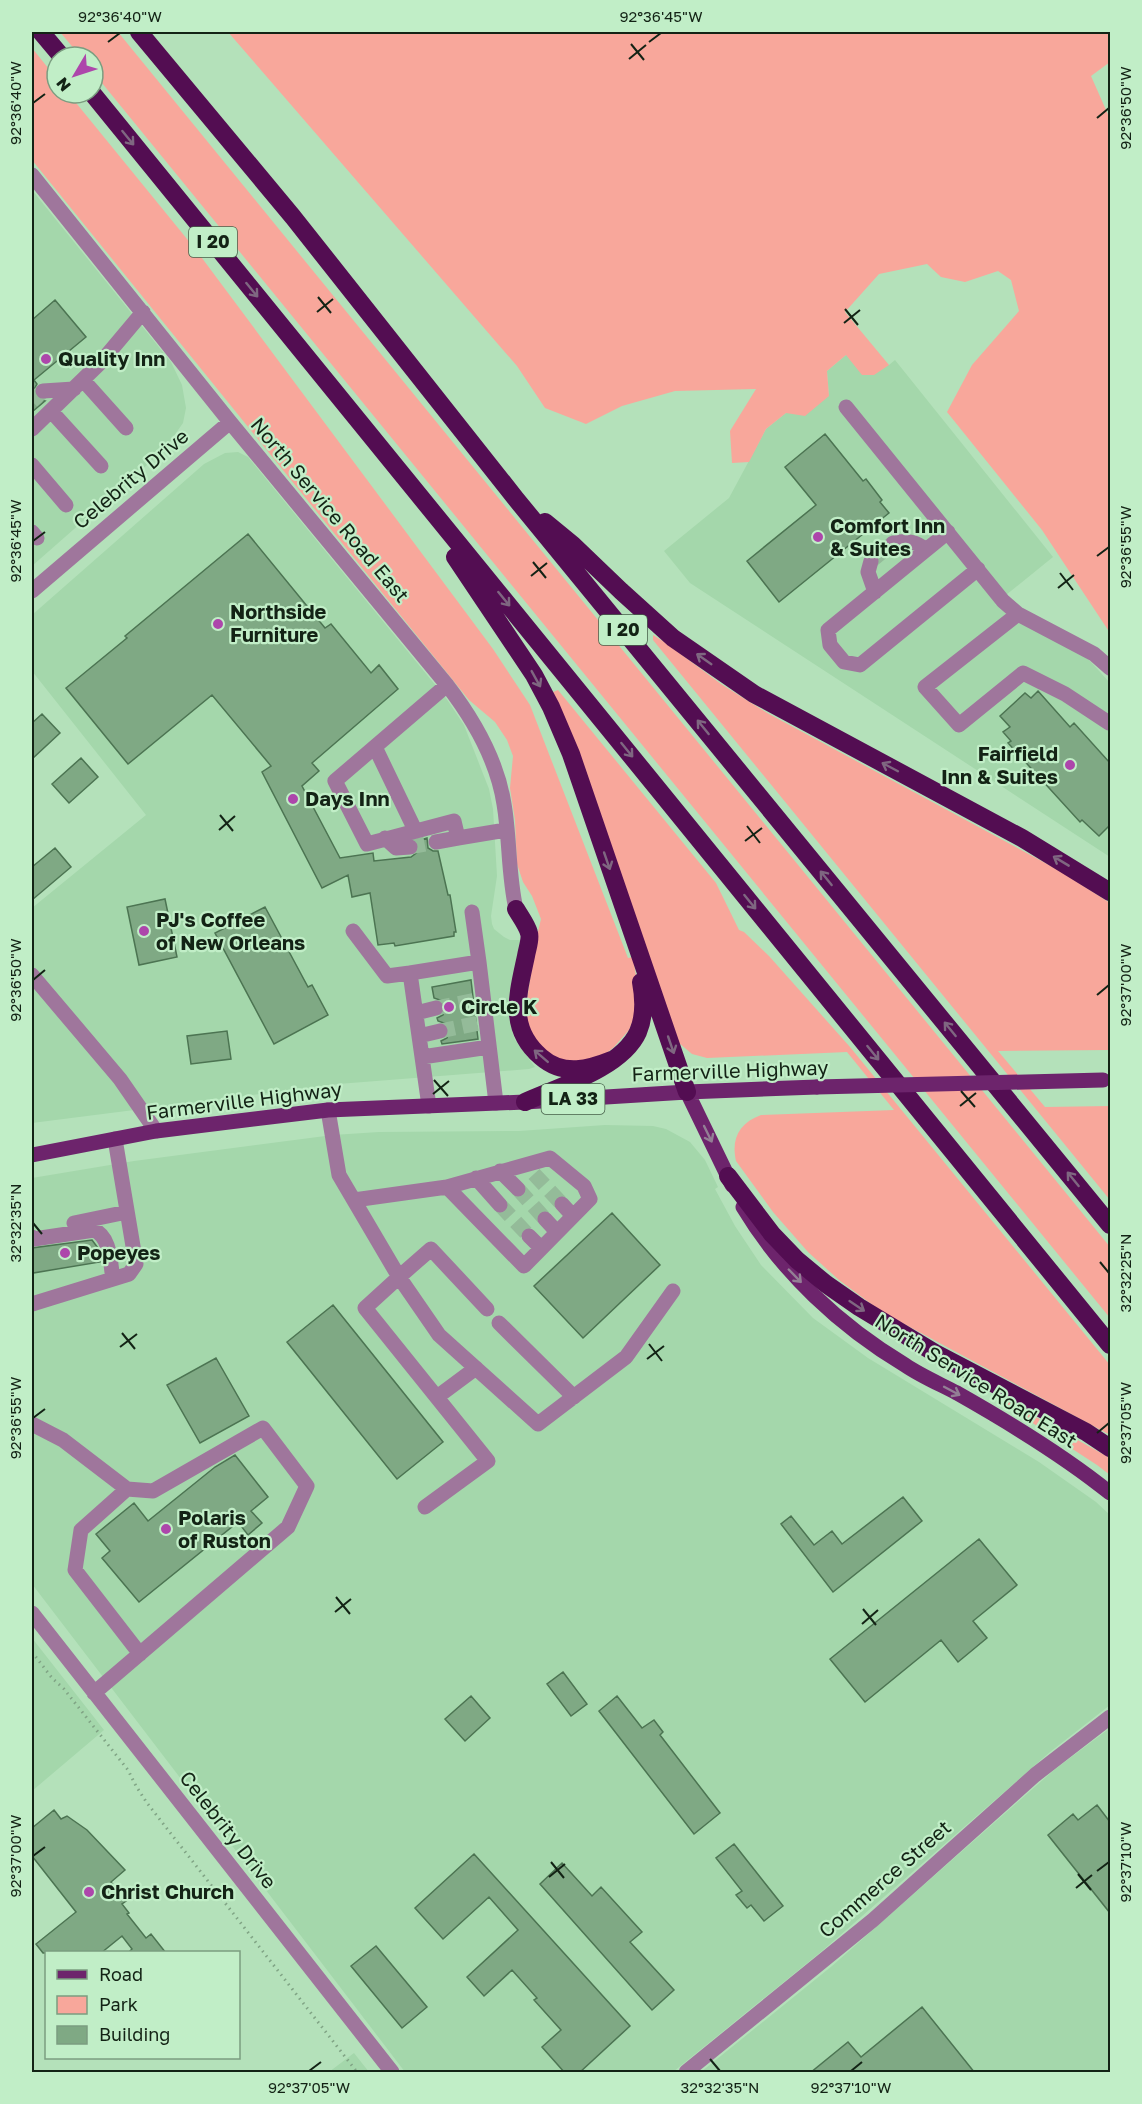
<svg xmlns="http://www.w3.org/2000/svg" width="1142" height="2104" viewBox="0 0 1142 2104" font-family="'Golos Text',sans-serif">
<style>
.built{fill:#a4d7ab}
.green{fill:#f8a79b}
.building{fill:#7fa984;stroke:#4c7452;stroke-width:1.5}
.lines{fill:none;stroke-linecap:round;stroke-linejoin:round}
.minor-tunnel{stroke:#94bb99;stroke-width:15;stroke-dasharray:15 8;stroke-linecap:butt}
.path{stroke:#80a485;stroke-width:3;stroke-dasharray:1.5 4.5;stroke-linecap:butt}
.minor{stroke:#9f769c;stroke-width:15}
.major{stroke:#6d246c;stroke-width:15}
.highway{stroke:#530d52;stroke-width:18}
.major-bridge{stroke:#6d246c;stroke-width:15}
.oneway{stroke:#7f6781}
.oneway2{stroke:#937f95}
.ticks{fill:none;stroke:#132315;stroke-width:2}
.poi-dot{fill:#ad46ab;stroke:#c1eec7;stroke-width:2}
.labels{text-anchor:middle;stroke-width:4.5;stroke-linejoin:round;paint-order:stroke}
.shield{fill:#c1eec7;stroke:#47604a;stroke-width:1.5}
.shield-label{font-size:18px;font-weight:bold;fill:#132315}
.poi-label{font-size:20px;font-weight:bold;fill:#132315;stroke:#c1eec7;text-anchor:start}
.street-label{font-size:20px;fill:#132315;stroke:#c1eec7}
.neatline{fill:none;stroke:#132315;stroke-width:2}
.ticks-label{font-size:15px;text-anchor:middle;fill:#132315}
</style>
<rect width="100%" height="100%" fill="#b4e1ba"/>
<path class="built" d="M32,190L171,362L182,385L186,408L183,423L164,450L32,566Z
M846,355L889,365L895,360L1053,557L995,604L1077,650L1091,662L1110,683V857L690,583L664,551L729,498L766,429L786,413L829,396L827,371Z
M238,452L248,457L446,698L464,725L489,789L493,809L497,876L491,916L492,924L494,929L504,937L510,940H521L510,1003L512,1031L515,1040L535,1067L529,1069L338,1084L32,1123V908L146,815L32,671V615L204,464L225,453Z
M605,1125L653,1126L666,1129L690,1142L705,1160L718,1187L715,1189L735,1226L761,1265L813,1318L868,1358L1039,1462L1096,1502L1110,1515V1705L1050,1752L822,1951L673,2072H405L32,1584V1178L134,1161L333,1135L379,1132L519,1131Z
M32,1638L104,1730L32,1791Z
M1110,1728V2072H701L832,1966L1054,1770Z
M354,2053L369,2072H329Z"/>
<path class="green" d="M60,32H118L1110,1247V1318L93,72V57H81Z
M228,32H1110V62L1091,76L1110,119V633L1042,530L947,412L972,365L1019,311L1011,280L998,271L965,282L941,277L927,264L879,274L845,312L889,365L874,375H862L846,355L827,371L829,396L805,416L786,413L766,429L749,462L732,463L730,431L756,389L675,391L622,406L586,424L545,408L517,366Z
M32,48L57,79V93H68L196,250L493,649L530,705L628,958L633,957L636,976V1013L629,1030L614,1047L603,1056L572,1065L542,1053L524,1019L536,940L541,919L532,896L523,882L517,864L515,820L510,788L513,756L507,740L495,722L469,700L32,160Z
M653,635L666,643L721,684L769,714L1060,871L1110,903V1050L998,1051L1045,1107L1110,1106V1200L653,640Z
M558,690L716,883L739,930L744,932L769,956L850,1047L1110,1365V1435L882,1312L839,1280L808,1252L773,1212L736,1161C731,1139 739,1123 761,1115L894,1110L847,1052L707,1058L692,1054L679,1043L553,692Z
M1007,1401L1110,1458V1475L1097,1465L1005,1405Z"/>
<path class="building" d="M55,300L86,337L34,380L37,384L33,391L35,396L39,400L45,401L32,412V320Z
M825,434L863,481L866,479L882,500L880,502L889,513L779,602L747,561L816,505L785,467Z
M248,534L325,628L331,624L371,673L379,665L398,689L312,763L319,771L302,786L340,858L373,853L374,861L411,857L419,851L417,841L427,838L428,848L433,851H438L448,895H450L456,932H454V936L395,946L394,943L378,945L370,893L352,897L348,875L322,888L262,772L271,766L212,695L128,764L66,688L127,638L125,636Z
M1038,691L1070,727L1074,723L1110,763V825L1099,836L1082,820L1080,822L1008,743L1011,741L1003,732L1010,727L1000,716L1025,693L1031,698Z
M42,714L60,733L32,759V723Z
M81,758L98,777L69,803L52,784Z
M55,848L71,867L32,900V867Z
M165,899L177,957L139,965L127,907Z
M265,907L308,987L312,985L328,1015L274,1044L215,933Z
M471,980L478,1039L442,1044L441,1041L447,1038L450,1029L447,1024L438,1021L437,1018L443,1015L446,1006L443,1001L434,998L432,987Z
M227,1031L231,1059L191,1064L187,1036Z
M612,1213L660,1265L583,1338L534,1286Z
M92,1240L98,1248L100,1262L33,1273L32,1248Z
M333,1305L443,1442L397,1479L287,1342Z
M216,1358L249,1416L200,1443L167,1385Z
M235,1455L268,1497L251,1511L262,1523L248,1535L238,1522L139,1602L102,1558L110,1551L96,1534L134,1503L148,1521L215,1467Z
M903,1497L922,1521L833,1592L781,1524L791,1516L814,1545L832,1531L842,1544Z
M979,1539L1017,1585L973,1621L987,1638L958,1662L941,1640L865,1702L830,1659Z
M563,1672L587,1704L571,1716L547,1684Z
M471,1696L490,1718L465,1741L445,1719Z
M617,1696L642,1728L654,1720L663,1732L660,1735L720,1813L694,1834L599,1711Z
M1097,1805L1110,1822V1913L1048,1835L1073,1814L1078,1820Z
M54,1810L61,1819L67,1816L87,1830L125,1870L111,1882L126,1901L122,1904L129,1913L127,1914L146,1938L151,1934L166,1953H128L132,1949L122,1936L101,1953H43L36,1944L76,1912L32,1856V1828Z
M734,1844L783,1906L764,1921L751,1905L747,1908L736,1895L742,1891L716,1858Z
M474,1854L630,2026L579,2073H565L542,2047L561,2030L534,2000L537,1998L512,1970L484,1996L467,1977L518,1930L489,1897L443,1939L415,1908Z
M562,1863L592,1896L601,1887L642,1932L630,1942L674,1990L652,2010L540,1884Z
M376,1946L427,2007L402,2028L351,1966Z
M922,2007L975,2073H810L848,2042L861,2057Z"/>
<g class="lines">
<path class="minor-tunnel" d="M32,401L43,391
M871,561L893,543
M410,847L436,842
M436,1008L476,1000
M440,1031L479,1023
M534,1174L562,1204
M518,1189L545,1219
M500,1205L529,1236"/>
<path class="path" d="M32,1652L52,1678L64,1689L128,1770L136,1786L147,1803L357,2072"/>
<path class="minor" d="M32,175L230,422L447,685C474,720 497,759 504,804C510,839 508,874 516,909
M83,380L126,428
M43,391L74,389
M846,407L1003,601L1018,614L1094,654L1110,668
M51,411L101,466
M32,429L101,362L143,312
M32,465L66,505
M32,532L37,538
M948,532L828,630L830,645L844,662L860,665L978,569
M893,543C906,540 916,541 926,550
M871,561L868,572L875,592
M32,591L230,422
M1018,614L925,687L959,725L1023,673L1065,694L1109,723
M447,685L335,781L367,844L454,821L458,838L506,830
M375,747L415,830
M385,838L396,848L410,847
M436,842L458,838
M472,912L479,962
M353,931L387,976L410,973
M32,975L120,1079L156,1131
M416,1013L436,1008
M419,1036L440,1031
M422,1057L489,1047
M429,1106L410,973L479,962L496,1103
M328,1110L339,1175L399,1277L365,1308L488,1461L425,1507
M500,1171L518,1189
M476,1178L500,1205
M354,1200L447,1187L524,1266L590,1199L584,1186L550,1158L447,1187
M562,1204L573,1216
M545,1219L557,1232
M74,1223L127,1212
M529,1236L541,1248
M32,1237L34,1239L94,1230C111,1237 110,1263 113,1279
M32,1304L129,1274L136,1264L115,1139
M487,1309L431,1249L399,1277L439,1335L538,1424L626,1357L673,1291
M499,1323L574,1397
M437,1397L476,1368
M32,1424L63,1440L127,1489L153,1491L263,1428L307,1486L288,1527L94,1693
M127,1489L81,1530L75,1570L140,1654
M32,1613L392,2072
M686,2072L873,1920L1035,1775L1110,1717"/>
<path class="major" d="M687,1092L732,1185
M32,1155L156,1131L328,1110L525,1102L687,1092L817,1087
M743,1207C782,1272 840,1326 905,1365C921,1376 940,1384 957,1393C1010,1423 1063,1455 1110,1493"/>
<path class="highway" d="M41,32L62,57
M139,32L293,217L516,499L1110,1225
M92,93L1110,1345
M545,522L573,545L621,591L673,638L754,694L1022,838L1110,892
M455,557L534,675L551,707L571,754L687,1092
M516,909C520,916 527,925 529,933C531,939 527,949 526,956C518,994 507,1028 541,1057C564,1077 589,1069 614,1059
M525,1102C558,1087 622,1068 638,1032C645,1016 644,998 641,982
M728,1176L772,1234L797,1260L826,1284L859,1307L935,1353L1086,1432L1110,1448"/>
<path class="major-bridge" d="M817,1087L1103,1080"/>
</g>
<defs><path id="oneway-shaft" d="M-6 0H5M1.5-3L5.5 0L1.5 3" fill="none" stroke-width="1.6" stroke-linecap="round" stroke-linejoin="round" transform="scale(1.5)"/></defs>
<g class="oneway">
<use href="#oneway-shaft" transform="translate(128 138) rotate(51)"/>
<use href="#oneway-shaft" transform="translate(252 290) rotate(51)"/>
<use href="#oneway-shaft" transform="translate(504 599) rotate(51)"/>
<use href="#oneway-shaft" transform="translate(704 659) rotate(-145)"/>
<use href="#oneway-shaft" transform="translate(536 679) rotate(61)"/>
<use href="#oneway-shaft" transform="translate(703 727) rotate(-129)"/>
<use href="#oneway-shaft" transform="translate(627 750) rotate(51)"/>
<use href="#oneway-shaft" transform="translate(890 767) rotate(-152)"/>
<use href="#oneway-shaft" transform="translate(607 861) rotate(71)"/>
<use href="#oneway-shaft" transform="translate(1061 861) rotate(-149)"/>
<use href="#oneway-shaft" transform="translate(826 878) rotate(-129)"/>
<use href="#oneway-shaft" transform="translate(750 902) rotate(51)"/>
<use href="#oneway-shaft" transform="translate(950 1029) rotate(-129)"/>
<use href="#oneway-shaft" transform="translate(671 1045) rotate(71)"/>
<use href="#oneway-shaft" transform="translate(873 1053) rotate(51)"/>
<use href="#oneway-shaft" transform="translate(541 1056) rotate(-139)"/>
<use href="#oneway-shaft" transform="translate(1073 1179) rotate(-129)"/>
<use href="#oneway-shaft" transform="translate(857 1306) rotate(34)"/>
</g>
<g class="oneway2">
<use href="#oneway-shaft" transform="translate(708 1134) rotate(64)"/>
<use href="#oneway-shaft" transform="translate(795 1276) rotate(46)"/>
<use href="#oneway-shaft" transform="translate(952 1391) rotate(28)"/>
</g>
<path class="ticks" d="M108,42L120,33M649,42L661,33M631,44L644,60M629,59L646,45M33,103L45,94M1097,118L1109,108M318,297L331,313M845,309L858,325M317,312L333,299M844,323L860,310M33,541L45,532M1097,556L1109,547M533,562L546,578M1060,573L1073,590M531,576L547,563M1058,588L1074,575M220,815L233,831M747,826L760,843M219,830L235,816M745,841L762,828M33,980L45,970M1097,995L1109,985M434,1080L448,1096M961,1091L975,1107M433,1094L449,1081M960,1106L976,1093M33,1223L42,1234M1100,1262L1109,1273M122,1333L135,1349M649,1344L662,1361M120,1347L137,1334M647,1359L664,1346M33,1418L45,1409M1097,1433L1109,1423M336,1597L350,1614M863,1609L876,1625M335,1612L351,1599M862,1624L878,1610M33,1856L45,1847M551,1862L564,1878M1097,1871L1109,1862M1078,1874L1091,1890M549,1877L565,1864M1076,1888L1092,1875M710,2059L720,2071M309,2071L321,2062M851,2071L862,2062"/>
<g class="poi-dot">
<circle cx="46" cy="359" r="6"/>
<circle cx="818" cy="537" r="6"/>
<circle cx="218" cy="624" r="6"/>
<circle cx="1070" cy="765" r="6"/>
<circle cx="293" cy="799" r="6"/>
<circle cx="144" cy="931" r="6"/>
<circle cx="449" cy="1007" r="6"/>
<circle cx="65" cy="1253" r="6"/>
<circle cx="166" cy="1529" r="6"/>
<circle cx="89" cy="1892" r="6"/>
</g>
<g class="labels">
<g class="shield">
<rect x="189" y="227" width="48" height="30" rx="4.5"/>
<rect x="599" y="615" width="48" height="30" rx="4.5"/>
<rect x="541.5" y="1084" width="63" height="30" rx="4.5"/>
</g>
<g class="shield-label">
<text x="213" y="248">I 20</text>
<text x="623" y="636">I 20</text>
<text x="573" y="1105">LA 33</text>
</g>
<g class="poi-label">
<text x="58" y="366">Quality Inn</text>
<text x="830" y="533">Comfort Inn<tspan x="830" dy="23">&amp; Suites</tspan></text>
<text x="230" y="619">Northside<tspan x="230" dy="23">Furniture</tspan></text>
<text x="1058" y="761" text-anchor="end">Fairfield<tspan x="1058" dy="23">Inn &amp; Suites</tspan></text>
<text x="305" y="806">Days Inn</text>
<text x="156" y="927">PJ's Coffee<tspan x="156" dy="23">of New Orleans</tspan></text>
<text x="461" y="1014">Circle K</text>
<text x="77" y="1260">Popeyes</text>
<text x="178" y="1525">Polaris<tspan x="178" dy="23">of Ruston</tspan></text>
<text x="101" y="1899">Christ Church</text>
</g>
<g class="street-label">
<text transform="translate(131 479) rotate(-40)" y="7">Celebrity Drive</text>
<text transform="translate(330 510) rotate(50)" y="7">North Service Road East</text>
<text transform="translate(730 1071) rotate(-2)" y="7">Farmerville Highway</text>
<text transform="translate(244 1101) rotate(-7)" y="7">Farmerville Highway</text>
<text transform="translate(976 1381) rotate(32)" y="7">North Service Road East</text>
<text transform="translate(228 1830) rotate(52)" y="7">Celebrity Drive</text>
<text transform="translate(885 1879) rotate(-41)" y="7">Commerce Street</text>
</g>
</g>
<rect width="1142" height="2104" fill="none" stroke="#c1eec7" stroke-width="66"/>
<rect x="45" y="1951" width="195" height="108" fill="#c1eec7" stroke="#7b9d80" stroke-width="1.5"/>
<rect x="57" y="1970" width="30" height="9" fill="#6d246c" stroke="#7b9d80" stroke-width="1.5"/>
<text x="99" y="1981" font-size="18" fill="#132315">Road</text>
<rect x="57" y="1996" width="30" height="18" fill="#f8a79b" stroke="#7b9d80" stroke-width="1.5"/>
<text x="99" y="2011" font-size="18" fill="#132315">Park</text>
<rect x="57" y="2026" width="30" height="18" fill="#7fa984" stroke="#7b9d80" stroke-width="1.5"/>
<text x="99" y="2041" font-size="18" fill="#132315">Building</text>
<g transform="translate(75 75) rotate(231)"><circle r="28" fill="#c1eec7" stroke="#7b9d80" stroke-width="1.5"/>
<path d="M0-4.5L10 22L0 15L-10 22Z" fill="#ad46ab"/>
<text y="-9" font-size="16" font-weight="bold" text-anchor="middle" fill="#132315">N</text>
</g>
<rect x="33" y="33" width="1076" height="2038" class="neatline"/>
<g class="ticks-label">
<text x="120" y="22">92°36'40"W</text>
<text x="661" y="22">92°36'45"W</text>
<text transform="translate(16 103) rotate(-90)" y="5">92°36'40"W</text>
<text transform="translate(1126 108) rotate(-90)" y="5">92°36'50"W</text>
<text transform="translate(16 541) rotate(-90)" y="5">92°36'45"W</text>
<text transform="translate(1126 547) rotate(-90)" y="5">92°36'55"W</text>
<text transform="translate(16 980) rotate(-90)" y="5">92°36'50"W</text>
<text transform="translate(1126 985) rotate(-90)" y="5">92°37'00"W</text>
<text transform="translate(16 1223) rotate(-90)" y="5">32°32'35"N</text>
<text transform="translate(1126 1273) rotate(-90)" y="5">32°32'25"N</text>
<text transform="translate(16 1418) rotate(-90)" y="5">92°36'55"W</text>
<text transform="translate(1126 1423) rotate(-90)" y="5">92°37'05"W</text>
<text transform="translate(16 1856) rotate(-90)" y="5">92°37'00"W</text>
<text transform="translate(1126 1862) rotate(-90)" y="5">92°37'10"W</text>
<text x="309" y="2093">92°37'05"W</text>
<text x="720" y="2093">32°32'35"N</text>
<text x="851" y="2093">92°37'10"W</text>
</g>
</svg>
